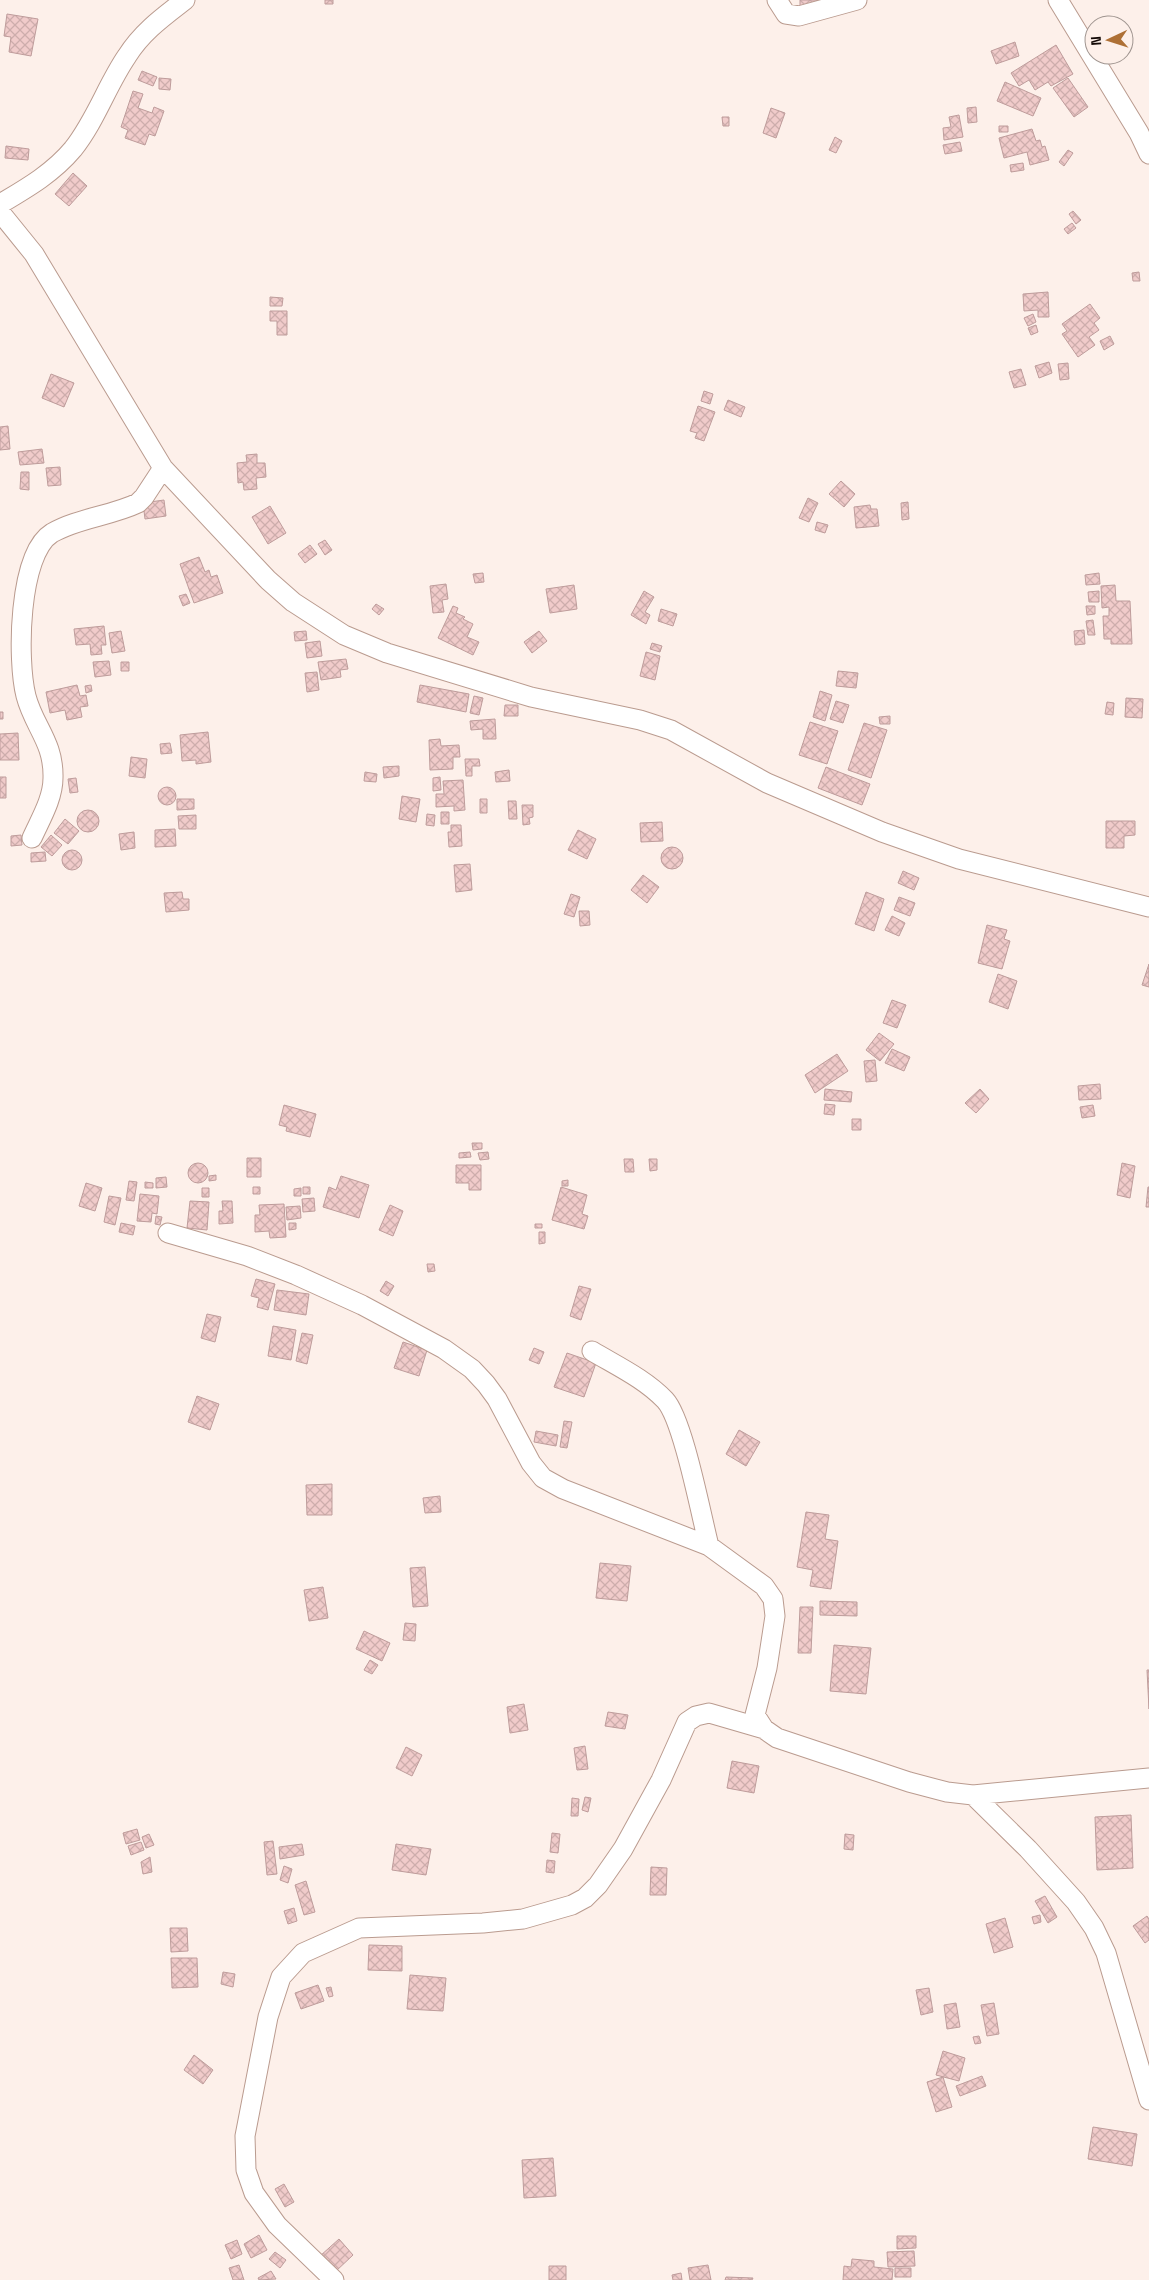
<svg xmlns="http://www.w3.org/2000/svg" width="1149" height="2280" viewBox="0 0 1149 2280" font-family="'Space Grotesk',sans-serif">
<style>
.building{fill:url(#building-cross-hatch);stroke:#be9c9b}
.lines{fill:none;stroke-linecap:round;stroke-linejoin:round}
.minor-casing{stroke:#ba9b8f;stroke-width:21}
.minor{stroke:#fff;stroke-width:19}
</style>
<defs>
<pattern id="building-cross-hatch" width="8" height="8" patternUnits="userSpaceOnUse" patternTransform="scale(1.25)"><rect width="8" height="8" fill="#f0cbca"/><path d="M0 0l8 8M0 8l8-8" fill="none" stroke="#cdadac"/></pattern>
</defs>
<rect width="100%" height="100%" fill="#fdf0ea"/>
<path class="building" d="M325,0H333V4H325Z
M800,0H817V6L800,7Z
M7,14L38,19L31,56L9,52L11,37L4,36Z
M1015,42L1019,56L996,64L991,51Z
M1056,45L1073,74L1051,86L1048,82L1035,90L1029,80L1019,86L1011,73Z
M142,71L157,77L153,86L138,80Z
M159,78L171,79L170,90L159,89Z
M1068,78L1088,107L1074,117L1053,88Z
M1005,82L1041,98L1033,116L997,101Z
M133,91L143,94L138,108L152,113L154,107L164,111L155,136L149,134L145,145L125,138L128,130L121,127Z
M976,107L977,122L968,123L967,108Z
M771,108L785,113L776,138L763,133Z
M959,115L963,137L944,140L943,128L951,127L949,117Z
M722,117H729V126H723Z
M999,126H1008V132H999Z
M1032,129L1036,141L1040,140L1042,147L1045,146L1049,160L1030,165L1027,152L1004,158L999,138Z
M835,137L842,141L836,153L829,150Z
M960,142L962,151L945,154L943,145Z
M6,146L29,149L28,160L5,158Z
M1068,150L1073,153L1064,166L1059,162Z
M1023,163L1024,170L1011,172L1010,165Z
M73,173L87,186L69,206L55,194Z
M1073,211L1081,220L1076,224L1069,214Z
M1072,223L1076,228L1068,234L1064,229Z
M1139,272L1140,281H1133L1132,273Z
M1048,292L1049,317H1038V310L1024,311L1023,294Z
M270,297L283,298L282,306H270Z
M1090,304L1100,318L1094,323L1099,330L1089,337L1095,345L1078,357L1062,334L1067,331L1062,324Z
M270,311H287V335H277V321H270Z
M1033,314L1036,322L1028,326L1024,318Z
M1036,325L1038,332L1031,335L1028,328Z
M1110,336L1114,344L1104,350L1100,341Z
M1049,362L1052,373L1039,378L1035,366Z
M1068,363L1069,379L1060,380L1058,364Z
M1021,369L1026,385L1014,388L1009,372Z
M51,374L74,383L64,407L42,398Z
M704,391L713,394L710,404L701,401Z
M728,400L745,407L741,417L724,410Z
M698,406L715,412L704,441L695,438L697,433L690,431Z
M8,426L10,449L0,450V427Z
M42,449L44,463L20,465L18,452Z
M257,454V463H265L266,477L256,478L257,489L244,490L243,482L238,483L237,463L247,462L246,455Z
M60,467L61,485L48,486L46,468Z
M21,472H29V490L20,489Z
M841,481L855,494L844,507L829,494Z
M808,498L818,503L809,522L799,518Z
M164,500L166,516L145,519L143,503Z
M908,502L909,519L902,520L901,503Z
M870,505L871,509H877L879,526L856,528L854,507Z
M270,506L286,533L268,544L252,517Z
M817,522L828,525L825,533L815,530Z
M325,540L332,550L325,555L318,544Z
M310,545L317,554L305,563L298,554Z
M199,557L205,572L209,570L211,577L217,575L223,593L194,603L180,564Z
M483,573L484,582L475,583L473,574Z
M1099,573L1100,584L1086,585L1085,575Z
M446,584L448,599L442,600L444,612L433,613L430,586Z
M574,585L577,609L550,613L546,589Z
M1115,585L1116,601H1130L1132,644H1111V639H1104L1103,616H1109V607L1102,608L1101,586Z
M644,591L654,597L645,612L650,615L646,624L631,615Z
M1099,591V602H1089L1088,592Z
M186,594L190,603L183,606L179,596Z
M376,604L384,609L379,615L372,609Z
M453,606L458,608L456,613L465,617L463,619L473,624L467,637L479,642L473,655L438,638Z
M1086,606H1095V614L1087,615Z
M661,609L677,614L673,626L658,621Z
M1093,620L1095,635H1088L1086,621Z
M104,626L106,645H101L102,654L91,655L90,644L76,645L74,629Z
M1084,630L1085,644L1075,645L1074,631Z
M121,631L125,651L112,653L109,633Z
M306,631L307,640L295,641L294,632Z
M539,631L547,641L532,653L524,642Z
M320,641L322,656L307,658L305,643Z
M652,643L662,646L660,652L650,649Z
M646,652L660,656L655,680L640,676Z
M346,659L348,669L340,670L341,677L321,680L318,662Z
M109,661L111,675L95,677L93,662Z
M121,662H129V671H121Z
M838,671L858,673L856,688L836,686Z
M317,672L319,690L307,692L305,673Z
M77,685L80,696L86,695L88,706L80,707L82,717L67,720L65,710L50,713L46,692Z
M91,685L92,691L86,693L85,686Z
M420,685L469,694L466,712L417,702Z
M820,691L832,695L825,721L813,717Z
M474,696L483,698L479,715L470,713Z
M1126,698L1143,699L1142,718L1125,717Z
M836,701L849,705L843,723L830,719Z
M1107,702L1114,703L1113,715L1105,714Z
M505,705H518V716H504Z
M0,712H3V719H0Z
M890,716V724H880L879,717Z
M495,719L496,739H483V729L471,730L470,721Z
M810,722L838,731L827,764L799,755Z
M864,723L887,730L871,778L848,770Z
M208,732L211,762L196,764V760L182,761L180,735Z
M18,733L19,760H0V734Z
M440,739L441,746L459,745L460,757H453V769L430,770L429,740Z
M170,743L172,753L161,754L160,744Z
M131,757L147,759L145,778L129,776Z
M465,759H479L480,766H472V776H466Z
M399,766V776L384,778L383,767Z
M826,767L870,784L862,805L818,788Z
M509,770L510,781L496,782L495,772Z
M365,772L377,774L376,782L364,781Z
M0,777H6V798H0Z
M440,777L441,790L433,791V778Z
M76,778L78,792L70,793L68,779Z
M463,780L465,810L454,811V806L436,807V794H444L443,781Z
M158 796a9 9 0 1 1 18 0a9 9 0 1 1-18 0Z
M402,796L420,799L416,822L399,819Z
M177,799H194V809L177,810Z
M480,799H487V813H480Z
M508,801H516L517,819H509Z
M522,805H533V817L529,818L530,824L523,825Z
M77 821a11 11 0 1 1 22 0a11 11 0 1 1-22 0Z
M441,812H449V824H441Z
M427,814L435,815L434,826L426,825Z
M196,815V829H179L178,816Z
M65,819L79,831L68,844L54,833Z
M1106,821H1135V835L1124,836V848H1106Z
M662,822L663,841L641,842L640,823Z
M451,825H461L462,846L449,847L448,832H451Z
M175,829L176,846L155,847V830Z
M578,830L596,839L587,859L568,850Z
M134,832L135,848L121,850L119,834Z
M21,835L22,845L11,846V836Z
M51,835L62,845L52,856L41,847Z
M661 858a11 11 0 1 1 22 0a11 11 0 1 1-22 0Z
M62 860a10 10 0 1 1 20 0a10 10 0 1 1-20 0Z
M45,852L46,861L31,862V853Z
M470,864L472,890L456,892L454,865Z
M903,871L919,878L914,890L898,883Z
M643,875L659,887L647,903L631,890Z
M182,892L183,899H189V910L166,912L164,893Z
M866,892L884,899L874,931L855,924Z
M571,894L580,897L574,917L564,914Z
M899,897L915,903L910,916L894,910Z
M579,911H589L590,925L580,926Z
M892,916L905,923L899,936L885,930Z
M987,925L1007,930L1004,939L1010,941L1002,969L978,963Z
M1149,964V987L1142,985Z
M998,974L1017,981L1008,1009L989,1002Z
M892,1000L906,1005L897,1028L883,1023Z
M879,1033L894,1044L880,1061L866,1050Z
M892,1049L910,1057L904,1071L885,1063Z
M837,1054L848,1071L815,1093L805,1075Z
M875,1060L877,1081L866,1082L864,1061Z
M1100,1084L1101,1099L1079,1100L1078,1086Z
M825,1089L852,1092L851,1102L824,1100Z
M980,1089L989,1099L976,1113L965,1103Z
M825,1104L835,1105L834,1115L824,1114Z
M284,1105L316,1114L310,1137L286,1131L287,1127L279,1125Z
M1093,1105L1095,1116L1082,1118L1080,1107Z
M852,1119H861V1130H852Z
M472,1143H482V1149L473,1150Z
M470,1152L471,1157L459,1158V1153Z
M488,1152L489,1159L480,1160L478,1153Z
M247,1158H261V1177H247Z
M624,1159H633L634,1172H625Z
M649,1159H657V1170L650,1171Z
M188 1173a10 10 0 1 1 20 0a10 10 0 1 1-20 0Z
M1122,1163L1135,1166L1130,1198L1117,1195Z
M456,1165H481V1190H469V1183H456Z
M216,1175V1180L209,1181V1176Z
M341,1176L369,1185L359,1218L323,1207L329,1187L336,1190Z
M166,1177L167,1187L156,1188V1178Z
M568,1180V1186H562V1181Z
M129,1181L137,1182L134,1201L126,1200Z
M145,1182L153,1183V1188H145Z
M86,1183L102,1188L95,1211L79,1206Z
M253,1187H260V1194H253Z
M303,1187H310V1194H303Z
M561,1187L587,1195L582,1214L588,1216L584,1229L552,1220Z
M1148,1187H1149V1207H1146Z
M202,1188H209V1197H202Z
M301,1188V1196H294V1189Z
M140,1194L159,1196L157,1214L152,1213L151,1222L137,1221Z
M109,1196L121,1198L115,1225L104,1222Z
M314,1198L315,1211L303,1212L302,1199Z
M190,1201L209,1202L207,1230L187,1228Z
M222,1201H232L233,1223L219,1224V1211H223Z
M284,1204L286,1237L270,1238L269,1231L255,1232V1215H260L259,1205Z
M390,1205L403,1211L393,1236L379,1230Z
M300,1206L301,1218L287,1220L286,1207Z
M156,1216L162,1217L160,1225L155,1224Z
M121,1223L135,1226L133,1235L119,1232Z
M289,1223H296V1229L289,1230Z
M535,1224H542V1228H535Z
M539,1232H545V1243L539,1244Z
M427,1264H434L435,1271L428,1272Z
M256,1279L275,1284L268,1310L257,1307L259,1298L251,1296Z
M386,1281L394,1286L388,1296L380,1291Z
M579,1286L591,1289L581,1320L570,1316Z
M277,1290L309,1294L306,1315L274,1310Z
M207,1314L221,1317L215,1342L201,1338Z
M273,1326L296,1330L291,1360L268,1356Z
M302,1333L313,1335L307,1364L296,1361Z
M403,1342L427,1350L419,1376L394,1368Z
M534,1348L544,1352L539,1364L529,1360Z
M567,1353L596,1363L584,1397L554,1387Z
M197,1396L219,1404L210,1430L188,1422Z
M564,1421L572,1422L567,1448L560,1447Z
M739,1430L760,1442L746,1466L726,1454Z
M536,1431L558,1435L556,1446L534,1442Z
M332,1484V1515H307L306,1485Z
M440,1496L441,1512L425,1513L423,1498Z
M806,1512L829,1515L825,1539L838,1541L831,1589L810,1586L813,1570L797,1567Z
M600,1563L631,1566L627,1601L596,1598Z
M425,1567L428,1606L413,1607L410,1568Z
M323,1587L328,1618L309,1621L304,1590Z
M820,1601L857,1602V1616L820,1615Z
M800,1607H813L811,1653H798Z
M405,1623L416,1624L415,1641L403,1640Z
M364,1631L390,1643L382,1661L356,1649Z
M834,1645L871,1648L866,1694L830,1691Z
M370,1660L378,1665L372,1674L364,1670Z
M1147,1670H1149V1709Z
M524,1704L528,1730L510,1733L507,1707Z
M608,1712L628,1715L625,1729L605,1726Z
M585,1746L588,1769L577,1770L574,1748Z
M406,1747L422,1755L412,1776L396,1768Z
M732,1761L759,1766L754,1793L727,1788Z
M585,1797L591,1798L588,1812L582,1810Z
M572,1798L579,1799L578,1816H571Z
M1131,1815L1133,1868L1097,1870L1095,1817Z
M137,1829L140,1840L126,1844L123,1833Z
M552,1833L560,1834L558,1853L550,1852Z
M149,1834L154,1845L146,1848L142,1837Z
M845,1834L854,1835L853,1850L844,1849Z
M273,1841L277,1874L267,1875L264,1842Z
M141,1842L144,1850L131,1855L128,1846Z
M302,1844L304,1855L280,1859L279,1847Z
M396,1844L431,1849L426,1875L392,1870Z
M150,1857L152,1872L143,1874L141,1862Z
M547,1860L555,1861L554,1873L546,1872Z
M284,1866L292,1869L288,1883L280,1880Z
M651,1867L667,1868L666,1895H650Z
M306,1881L315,1912L304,1915L295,1885Z
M1045,1896L1057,1917L1048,1923L1035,1901Z
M294,1908L297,1921L288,1924L284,1911Z
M1040,1915L1041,1922L1034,1924L1032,1917Z
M1147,1916L1149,1919V1940L1145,1943L1133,1926Z
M1005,1918L1013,1947L994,1953L986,1924Z
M170,1928H187L188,1951L171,1952Z
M369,1945L402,1946V1971L368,1970Z
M171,1958H197L198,1987L172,1988Z
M223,1972L235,1974L233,1987L221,1984Z
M410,1975L446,1978L443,2011L407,2009Z
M318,1985L324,2001L301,2009L295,1993Z
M331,1987L333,1996L329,1997L326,1988Z
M929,1988L933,2012L921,2015L916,1990Z
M956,2003L960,2027L947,2029L944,2005Z
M994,2003L999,2034L987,2036L981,2005Z
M979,2036L981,2043L975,2044L973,2037Z
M943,2051L965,2058L959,2081L936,2075Z
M194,2055L213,2070L203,2084L184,2070Z
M982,2076L986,2086L960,2096L956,2086Z
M943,2077L952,2107L936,2112L927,2082Z
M1093,2127L1137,2134L1132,2166L1088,2159Z
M553,2158L556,2196L524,2198L522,2160Z
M284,2184L294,2202L285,2207L275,2189Z
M259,2235L267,2250L251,2258L244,2244Z
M897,2236H916V2248L897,2249Z
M339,2239L353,2255L335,2272L320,2256Z
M237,2240L242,2254L231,2259L225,2245Z
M914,2251L915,2266L888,2267L887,2252Z
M275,2252L286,2260L280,2268L269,2259Z
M852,2259L874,2261V2267L893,2269L892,2280H843L844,2266L851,2267Z
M239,2265L244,2280H233L229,2268Z
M708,2265L711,2280H690L688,2268Z
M549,2266H566V2280H549Z
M895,2268H911V2277H895Z
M271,2271L276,2279L259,2280L258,2278Z
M681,2273L682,2280H673L672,2275Z
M726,2277L753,2278L752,2280H725Z"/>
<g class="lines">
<g class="minor-casing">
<path id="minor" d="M777,0L786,14L799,16L857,0
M1058,0L1139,133L1149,154
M0,204C27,188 53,173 73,149C96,120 107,85 127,56C142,32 163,17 185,0
M0,212L34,254L163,468L268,580L293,602L344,635L387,653L531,697L640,720L671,730L767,783L882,832L959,859L1149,907
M32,838C40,820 53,799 53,778C54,742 34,727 26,696C17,661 18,554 52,533C78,518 111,516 138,503L144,497L163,468
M168,1233L247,1256L296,1275L362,1305L444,1349L472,1369L486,1384L497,1399L531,1463L543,1478L563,1489L709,1546L764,1586L773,1599L775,1616L767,1668L755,1715L764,1729L777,1738L909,1782L947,1792L973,1795L1149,1778
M592,1351C617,1366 645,1379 665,1400C683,1419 701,1515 709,1546
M973,1795L1028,1849L1076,1902L1094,1928L1106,1953L1149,2100
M334,2280L277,2225L254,2193L246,2170L245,2136L268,2017L281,1977L303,1953L359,1928L483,1923L523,1919L572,1905L585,1898L598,1885L623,1849L661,1780L687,1722L696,1716L709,1713L764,1729"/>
</g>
<use href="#minor" class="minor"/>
</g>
<g transform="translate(1109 40) rotate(266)"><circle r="24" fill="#fdf0ea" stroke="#9f948f"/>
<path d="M0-4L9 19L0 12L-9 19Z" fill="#ae7035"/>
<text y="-8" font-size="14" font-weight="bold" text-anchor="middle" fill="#130906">N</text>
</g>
</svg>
